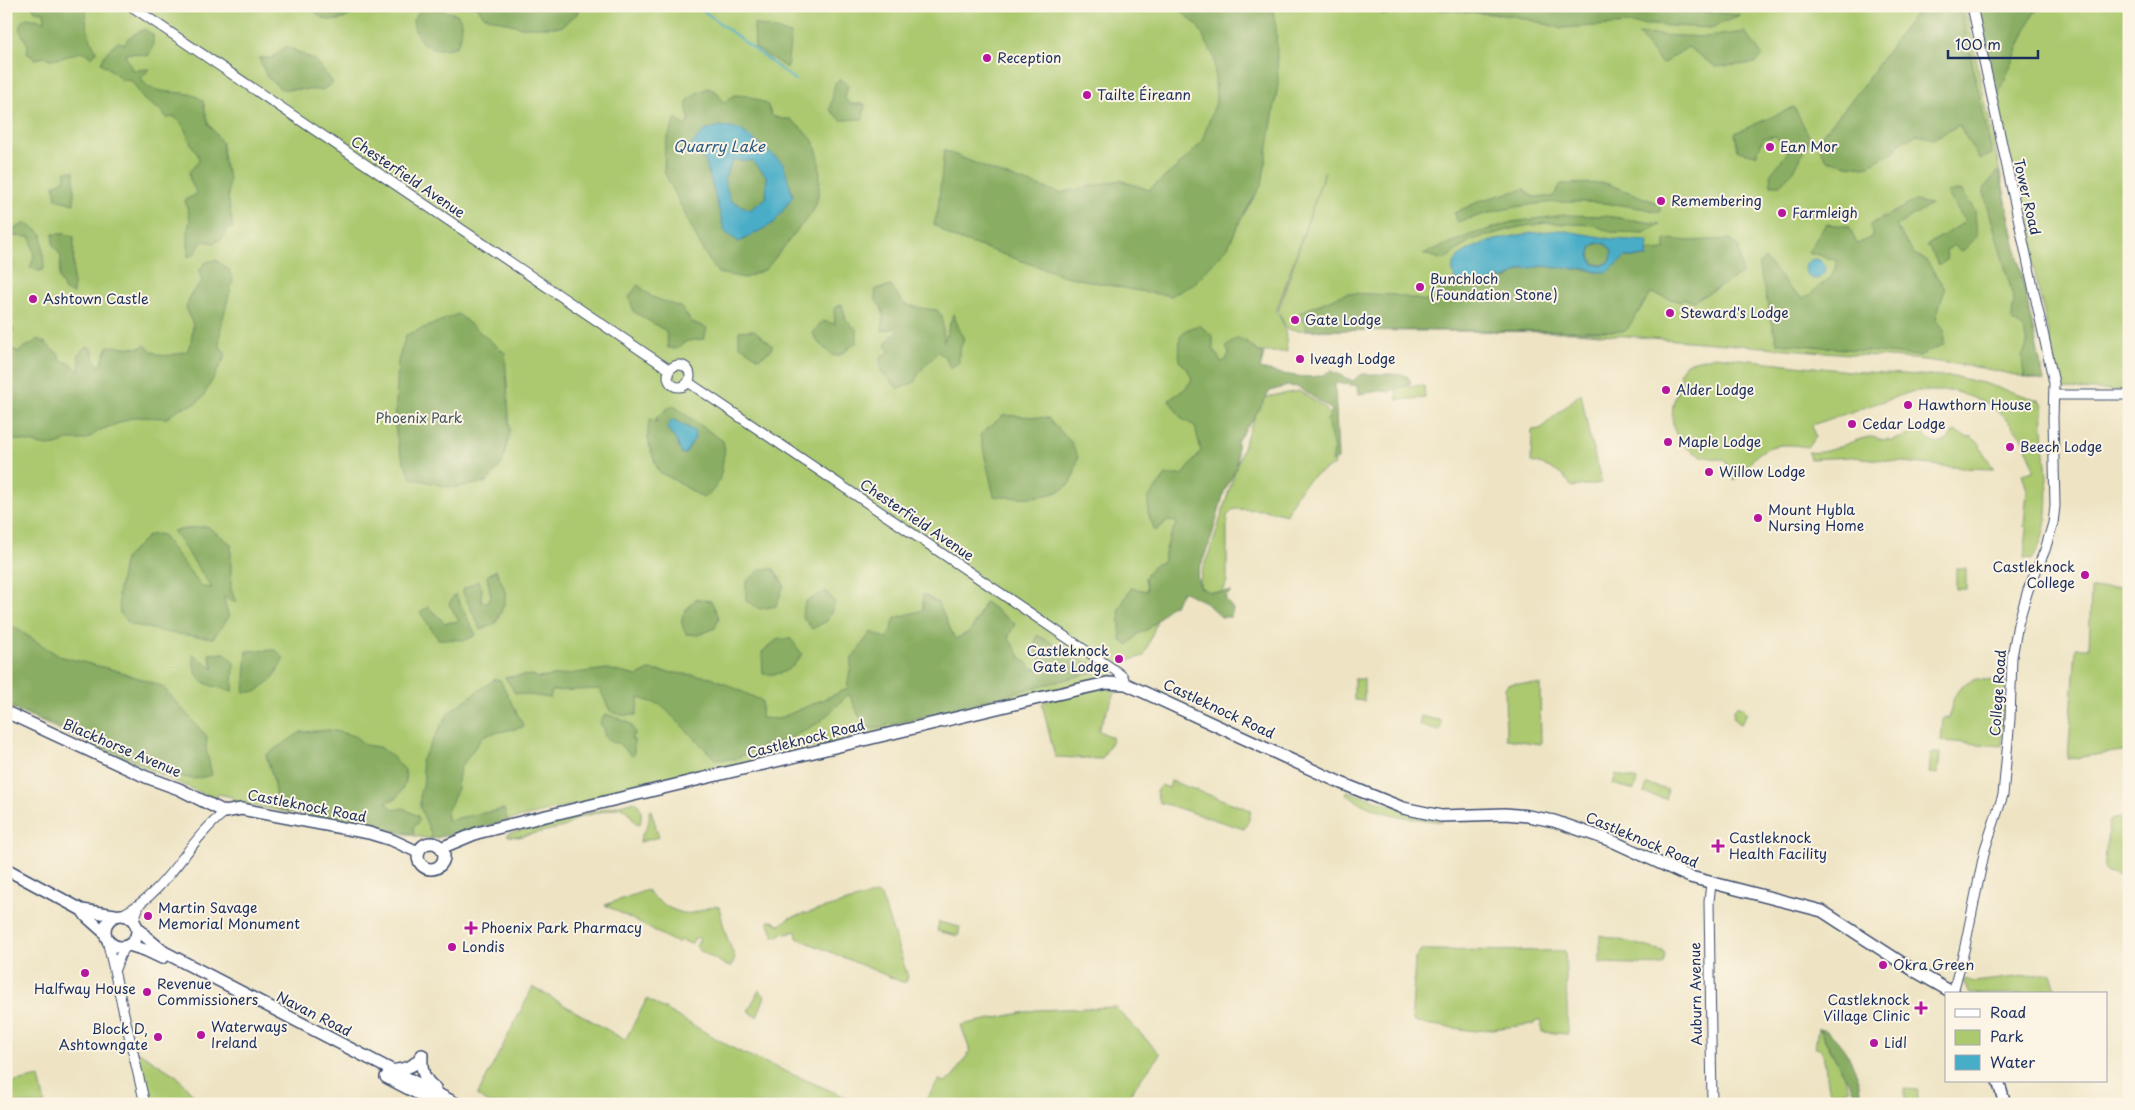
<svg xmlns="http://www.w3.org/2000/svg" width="2135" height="1110" viewBox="0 0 2135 1110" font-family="'Playpen Sans',sans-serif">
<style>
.green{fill:#acc970;stroke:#647c67}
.forest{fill:#89ad62;stroke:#526e60}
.water{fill:#48adc7;stroke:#326e92;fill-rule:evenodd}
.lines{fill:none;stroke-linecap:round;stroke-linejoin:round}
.stream{stroke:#48adc7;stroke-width:2}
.minor-casing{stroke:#3b4a6d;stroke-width:11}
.major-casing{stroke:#3b4a6d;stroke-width:14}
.minor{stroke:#fff;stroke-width:9}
.major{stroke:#fff;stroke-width:11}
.poi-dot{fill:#b5179e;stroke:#fcf5e5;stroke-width:2}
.labels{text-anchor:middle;stroke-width:4;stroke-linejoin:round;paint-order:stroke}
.poi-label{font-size:14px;fill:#1b2f5e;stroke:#fcf5e5;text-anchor:start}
.street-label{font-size:14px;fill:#1b2f5e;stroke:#fcf5e5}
.park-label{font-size:14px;fill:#3f5662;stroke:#fcf5e5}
.water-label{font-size:15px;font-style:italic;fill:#2b5b83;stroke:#fcf5e5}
</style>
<rect width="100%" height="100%" fill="#fcf5e5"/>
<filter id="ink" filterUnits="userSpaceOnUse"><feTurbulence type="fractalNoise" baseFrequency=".02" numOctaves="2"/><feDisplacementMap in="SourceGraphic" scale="10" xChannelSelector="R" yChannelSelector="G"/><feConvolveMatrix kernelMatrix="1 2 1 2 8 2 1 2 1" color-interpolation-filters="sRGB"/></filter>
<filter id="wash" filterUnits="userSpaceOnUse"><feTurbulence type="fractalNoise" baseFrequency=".0096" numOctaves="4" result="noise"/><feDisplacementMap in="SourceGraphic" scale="20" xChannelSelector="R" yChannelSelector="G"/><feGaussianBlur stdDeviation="1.12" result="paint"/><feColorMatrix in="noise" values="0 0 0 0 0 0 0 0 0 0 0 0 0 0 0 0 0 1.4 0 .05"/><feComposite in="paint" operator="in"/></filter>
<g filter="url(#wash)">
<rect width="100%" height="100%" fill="#eee4c4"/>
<path class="green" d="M6,6H1965L2044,381L1982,368L1925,360L1576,332L1287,330L1278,311L1325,171L1276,312C1286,323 1286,338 1287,352H1258L1144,656L1123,662L1112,676L431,839L233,802L232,797L218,794L215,799L6,706Z
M2041,6H2129V391L2061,389L1996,100L2032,16Z
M1715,356L1849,371L1955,377L1983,383L2038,400L2043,405C2040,459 2061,508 2033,559L2024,558L2027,528L2024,526L2027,490L2022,474L2033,471L2032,461L2022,437L2002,415L1985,402L1954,391H1914L1812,425L1815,437L1808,447C1794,445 1774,442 1761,452C1750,459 1745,473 1734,481L1732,472H1729L1726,460C1714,458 1702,458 1692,451C1666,437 1669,403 1682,381L1679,374L1686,363Z
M1424,385L1425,398L1397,400L1396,387Z
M1299,391L1324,407L1330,415L1335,465C1308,476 1297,488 1287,515L1264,510L1234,509L1227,516V581L1223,592H1210L1200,587C1199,571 1208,558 1213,543C1228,494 1241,446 1262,400L1271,396Z
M1581,393L1590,439L1602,483L1572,487C1562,472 1549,466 1531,462L1532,430L1540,429Z
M1922,429C1929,448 1945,448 1954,431L1969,438L1970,436L1981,445L1980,447L1994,469L1963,468L1852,457L1810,459L1808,452C1831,455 1848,440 1870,437C1876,437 1881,441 1889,439L1890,441L1913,434V431Z
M1956,568H1966V589H1956Z
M2129,586V750L2068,759L2076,648H2089L2091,589Z
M1354,679H1364V701L1354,700Z
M1977,679L2005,682L2002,746L1941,741L1943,718H1949C1954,696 1954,687 1977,679Z
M1516,683L1540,685L1541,744L1506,739L1505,688L1508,684Z
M1102,688L1117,689L1098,730L1113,738L1102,759L1055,757L1042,704L1046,701Z
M1737,706H1741L1746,711V715L1741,724C1732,722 1731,712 1737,706Z
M1421,716L1442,721L1440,730L1419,726Z
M1931,753H1940L1938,774L1929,773Z
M1616,774L1637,780L1634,790L1613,784Z
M1171,781L1251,810L1249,820L1244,829L1159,802L1156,791L1161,785L1169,788Z
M1647,784L1668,790L1666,799L1644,793Z
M1347,791L1442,821V822C1409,818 1374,815 1346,794Z
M635,801C642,806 642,816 640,824H637L626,810L621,807L577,818L564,827L518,837L508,836L507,834Z
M651,810L659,837L640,842C641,829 651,831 649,811Z
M2129,817V878L2107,873L2104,869L2109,822L2113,819Z
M647,890C655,901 678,916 692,913C701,912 710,904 719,907L725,932L735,958L732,966H727L699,950L696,946L700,939L696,937L691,944L681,940L677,943L605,905Z
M876,894L881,896L908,977L906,982H902L797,938L796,931L787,934L781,933L779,937L774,936L768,921H773L781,926V924L789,918Z
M939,922L960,927L958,936L937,931Z
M1600,935L1663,951L1665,955L1663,965L1600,963Z
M1421,950L1565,951L1568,1034L1542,1032L1541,1021H1536L1534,1024L1475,1031L1417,1023L1413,1020L1412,1013L1415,958Z
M2051,973L2057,994H1970L1963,981L1965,979L1974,982Z
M533,987L625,1040L647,999L738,1051L862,1104H491L477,1096Z
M759,990L765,996L757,1017L748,1011Z
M1115,1007L1160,1054L1129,1095L1137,1104H923L939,1080L944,1082L952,1078L970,1051L961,1025L1036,1010Z
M1818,1028L1841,1069L1849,1090L1830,1094L1823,1055L1820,1049L1815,1048Z
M134,1049L177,1076L201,1104H149Z
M39,1077L45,1104H6V1084Z
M1905,1089L1918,1090L1917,1104H1905Z"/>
<path class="forest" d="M32,6H88C82,19 90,40 97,52L91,57L84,52C72,52 57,64 45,57L35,59L27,53L28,45L20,31L22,21L27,18L45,21L44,12L35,11Z
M311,6H357C346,26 322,25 311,6Z
M434,6L444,11L457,14L461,20V36L457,46C435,54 415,46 413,20L423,7Z
M476,6H577L578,13L561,27H521L484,16Z
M1175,6H1272L1276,27L1278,85L1262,184L1241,219L1228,247L1194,284L1171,296L1133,290L1065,276L950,236L934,224L938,210L944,150L998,173L1060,193L1120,180L1149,190L1177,167L1201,143L1216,102L1214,57L1198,26Z
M1385,6H1638L1740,15L1711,28L1630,24L1561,28L1514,16L1410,7L1383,15Z
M1920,6H1960L1992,154L1979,160L1959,125L1933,139L1918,134L1900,143L1894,152L1865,167L1847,165L1827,160L1816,142L1860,90Z
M1977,6H2041L2032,16L1996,100Z
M754,24L791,34L787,68L755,48Z
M144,29L153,35V46L148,56L133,53L125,54L132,70L150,69L141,78C149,96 178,90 193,95C197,96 200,99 203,101L208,123L222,143L224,164L229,178L228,198L233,228L227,229L223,238L214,243L204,241L199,246L195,254L188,257V230L190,219L185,200L197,194L190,180L189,172L199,161C198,152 194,150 190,142C184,130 187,128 175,117L167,118L160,110L144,100L132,81L121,80L115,73L101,63C105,54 109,47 118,42L125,44L128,38Z
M1745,32L1763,56L1756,63L1716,67L1688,47L1662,64L1638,34L1705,37Z
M286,46L316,61L333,83L322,90L281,89L267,77L259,58H272Z
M841,79L848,85L845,98L851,104H865L863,119L841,120L830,110L835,83Z
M708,88L717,92L723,103L734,95L749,96L767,104L772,116L782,119H790C797,125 805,131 811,138C823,154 822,194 813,211L766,269L745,278L718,273L703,251L664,171L665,144L676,118L685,126L690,120C681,99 691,96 708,88Z
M1794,107L1810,138L1794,171L1780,185H1771L1770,175L1788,152L1776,136L1764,138L1756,155L1738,151L1735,133Z
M1999,170L2044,381L2024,377L2022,357L2027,345L2024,329L2011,320L2014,300L1983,189Z
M66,171H74V204L56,199L54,185L64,180Z
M1605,183L1660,204V212C1612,201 1560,198 1511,208C1493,211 1476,217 1458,222L1454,213L1482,200L1524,189L1533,197H1553L1561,184Z
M1961,190L1975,211L1977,236L1962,253L1955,245L1946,250L1947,260L1939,265L1927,245L1965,222L1947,193Z
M1915,201L1931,204L1896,226L1914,254L1926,260L1945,289L1936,318L1944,330V344L1919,356L1777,343L1758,264L1765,259L1791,290L1804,299L1831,277L1838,261L1808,252L1826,224L1849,226L1857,244L1874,236L1869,225Z
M1565,215L1606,216L1660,224L1644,233L1610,232L1594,225L1546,223L1519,227L1471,240L1444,260L1423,254L1470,235L1512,222Z
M26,223L42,234L44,269L39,271L30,268L34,257L31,237L13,236L10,231Z
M53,234H65L74,237L73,294L65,291L59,278L61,256L53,245Z
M1665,239L1690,241L1730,239L1739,247L1742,274L1694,301L1684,299L1681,302L1651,293L1626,331L1307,330L1300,312L1347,293L1395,295L1426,301L1453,279L1460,286C1475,287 1481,282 1494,279C1498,278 1502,280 1506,279C1512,277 1517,271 1523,269C1539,264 1581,266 1596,272L1616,263L1625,257H1646L1648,251L1665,250Z
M1590 254a11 11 0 1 1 22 0a11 11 0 1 1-22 0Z
M216,260L229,270L233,280L221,326L219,344L226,355L203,397L195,404L180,408L167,418L134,417L101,430L85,440H68L56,445L47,446L19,440H6V321L14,330L8,337V347L19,352C25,345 32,346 37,339C47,342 50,349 59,354L60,360L72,364L79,371L80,361L78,356L83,349L88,346L92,349L95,360L100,367L108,346L139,348L145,345C160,360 168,356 187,351L191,342L193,325L186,308L191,294L202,282L199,271L206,262Z
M638,285L652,297L680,307L692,322L707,328L704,339L687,341L676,349L668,348L666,331L634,312L629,297Z
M891,286L904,304L920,308L937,310L942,316L944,342L953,314L964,340L959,351V362L950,369L946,358L938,352C929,363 920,367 915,382L898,389L881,371L880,357L890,352L885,345L891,337L898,331L895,328L882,331C883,318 886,310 876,301L875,289Z
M842,304L846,320L857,330V342L840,355L833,356L816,340L813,333L822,321L835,324L834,309Z
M458,314L505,353L510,432L502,464L487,482L453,488L411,478L399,449L395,427L398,361L406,335Z
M1199,325L1213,336V348L1221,362L1226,360L1229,353L1226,347L1237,338C1252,341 1251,350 1264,354L1260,369C1279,373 1315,383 1331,371L1353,381L1361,374H1402L1408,377L1411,383C1405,388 1397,387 1390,392L1381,391L1359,394L1358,386L1335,383L1338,459L1332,462L1334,449L1327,421L1332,410L1298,387L1288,386L1270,391L1253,419L1237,441V466L1224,492L1211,539L1197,575L1200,587L1210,592H1231L1226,596V600L1233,609L1231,617H1221L1205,602L1182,591L1175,605L1170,606L1150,628L1138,634L1128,645L1121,641L1119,609L1131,588L1147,591L1145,578L1153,566L1163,561L1169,539L1177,522L1168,521L1155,531L1148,513V498L1166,475H1183L1201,451L1195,426L1182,419L1169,400L1186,388L1192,379L1187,368L1179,361C1182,341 1172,333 1199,325Z
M754,330L772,345L771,350L759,358L739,345V331Z
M672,405L723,441C726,454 724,450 723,461C720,479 720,487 703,498L678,482L659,472C652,454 644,438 650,419L657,422L656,418Z
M1004,415L1048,418L1071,442L1078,457C1076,464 1075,474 1072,480C1060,501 1014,498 994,496L980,435Z
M207,526L231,544V589L236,603L223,597L229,617L213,638L169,633L130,624L120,613L118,594L125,558L149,535L161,534L202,587L212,588L173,531Z
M761,569H774L784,585L776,606L760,609L746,601V582Z
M496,570C509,597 508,596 496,623L481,630L462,590L478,581L482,588L481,602H488L491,596L487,576Z
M826,591L835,603L827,621L812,629L802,616L805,602Z
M455,594L476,635L466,640L438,639L420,612L428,607L445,623L459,621L449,604Z
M923,594L938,603L955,639L971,631L985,602L1015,624L1008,637L1021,658L1033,669H1045L1034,647L1037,635L1102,670L873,729L864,726L849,694L820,722L787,740L762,746L735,759L716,760L661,705L639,698L636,715H620L610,711L600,689L552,691L550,698L515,693L505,677L533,675L537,678L607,669L637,676L649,670L711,677L762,701L761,718L778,719L847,689L852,658L871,632L888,639L895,618L923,610Z
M696,599L711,601L719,617L715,628L699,635L686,634C677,619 684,610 696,599Z
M6,622L59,656L118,671L162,686L207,737L206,749L212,775L195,779L171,775L129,758L6,704Z
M778,639H791L802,654C791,671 783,675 763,674L762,652Z
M276,650L284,659L273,678L256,692H244L247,651Z
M225,653L234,663L233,691C207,685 194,685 193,654L214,669L209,654Z
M495,679L500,680L524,727L484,735L460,768L456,793L446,814L448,820L504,809L508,821L431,839V834L420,807V792L423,787L424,776L421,761L449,712Z
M606,714L630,723L635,733L631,738L634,740V755L632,756L618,743L610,742L604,735V729L600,723L602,718Z
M331,730L355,736L365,745L379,747L392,756L405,770L406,782L397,798L386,802L394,810L403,808L418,816L419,821L413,828L414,834L356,823L351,816L343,819L342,824L316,820L297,811L307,810L308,803L290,811L280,809L277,805L273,778L266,755L301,732Z
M1819,1029C1835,1031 1851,1058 1856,1073C1860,1082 1860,1093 1861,1104H1856L1855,1094Z"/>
<path class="water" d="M720,126L741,130L783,163L793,196L774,223L739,242L725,232L705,160L688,149L704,131ZM733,160L753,161L767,177L766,198L750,210L730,200L724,179Z
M1561,230L1612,239L1648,241L1647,257H1625L1608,272H1596L1587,268L1575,269L1566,267L1556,268L1545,266L1522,269L1505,279H1496L1474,287L1460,286C1423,242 1537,232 1561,230ZM1597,243L1606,244L1612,251L1611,260L1602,266L1594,264L1589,256L1592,246Z
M1805 269a10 10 0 1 1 20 0a10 10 0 1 1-20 0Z
M671,420L676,421L694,431L695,438L685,454L681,453L677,442L667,428Z"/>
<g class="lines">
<path class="stream" d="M697,6L795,80"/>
</g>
</g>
<g filter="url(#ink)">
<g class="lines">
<g class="minor-casing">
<path id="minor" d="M131,6L670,370
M668 376a11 11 0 1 1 22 0a11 11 0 1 1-22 0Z
M688,382L1116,671L1123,677L1126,684
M2055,395H2129
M1711,884L1709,901L1712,1104
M123,914C168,892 186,842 225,812
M134,920L139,906
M107,940L145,1104
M115,969L120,956L126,946
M1953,992L1964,951L1985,849L2003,795L2010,719L2012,657L2018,624L2028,590L2045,550L2053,523L2055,506L2053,418L2054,383L1972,6"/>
</g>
<g class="major-casing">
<path id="major" d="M6,712L146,777L179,789L225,812L241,809L369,833L392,840L418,852
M418 856a13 13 0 1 1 26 0a13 13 0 1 1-26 0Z
M441,848L477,833L525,821L1035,699L1107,683L1126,684L1341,783L1403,808L1441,816L1505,814L1528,816L1554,821L1612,841L1690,877L1822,911L1913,970L1955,994
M6,869L82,910L115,915
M82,910L87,917L105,933
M105 931a16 16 0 1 1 32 0a16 16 0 1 1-32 0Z
M137,927L146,937L164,952L457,1104
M129,945L145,950L162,958
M422,1055C421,1070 423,1079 435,1088
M392,1071C406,1068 414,1068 422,1055
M386,1077L438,1104
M1998,1081L2005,1104"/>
</g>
<use href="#minor" class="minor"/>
<use href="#major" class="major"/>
</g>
</g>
<g class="poi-dot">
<circle cx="987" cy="58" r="5"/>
<circle cx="1087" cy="95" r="5"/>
<circle cx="1770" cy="147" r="5"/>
<circle cx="1661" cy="201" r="5"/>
<circle cx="1782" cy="213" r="5"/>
<circle cx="1420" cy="287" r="5"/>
<circle cx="33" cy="299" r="5"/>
<circle cx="1670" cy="313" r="5"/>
<circle cx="1295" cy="320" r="5"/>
<circle cx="1300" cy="359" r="5"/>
<circle cx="1666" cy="390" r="5"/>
<circle cx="1908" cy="405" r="5"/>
<circle cx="1852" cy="424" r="5"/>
<circle cx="1668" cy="442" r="5"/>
<circle cx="2010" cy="447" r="5"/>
<circle cx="1709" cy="472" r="5"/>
<circle cx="1758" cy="518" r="5"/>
<circle cx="2085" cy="575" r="5"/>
<circle cx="1119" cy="659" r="5"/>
<path d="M1715.5 838.5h5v5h5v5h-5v5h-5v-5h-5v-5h5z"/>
<circle cx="148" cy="916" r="5"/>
<path d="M468.5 920.5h5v5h5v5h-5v5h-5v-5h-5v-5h5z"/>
<circle cx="452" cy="947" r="5"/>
<circle cx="1883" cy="965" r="5"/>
<circle cx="85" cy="973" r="5"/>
<circle cx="147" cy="992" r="5"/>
<path d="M1918.5 1000.5h5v5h5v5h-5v5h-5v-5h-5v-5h5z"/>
<circle cx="201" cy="1035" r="5"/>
<circle cx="158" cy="1037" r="5"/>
<circle cx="1874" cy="1043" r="5"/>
</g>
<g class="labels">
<g class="poi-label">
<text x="997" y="63">Reception</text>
<text x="1097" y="100">Tailte Éireann</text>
<text x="1780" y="152">Ean Mor</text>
<text x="1671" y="206">Remembering</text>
<text x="1792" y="218">Farmleigh</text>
<text x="1430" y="284">Bunchloch<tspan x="1430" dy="16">(Foundation Stone)</tspan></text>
<text x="43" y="304">Ashtown Castle</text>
<text x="1680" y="318">Steward's Lodge</text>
<text x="1305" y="325">Gate Lodge</text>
<text x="1310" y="364">Iveagh Lodge</text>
<text x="1676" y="395">Alder Lodge</text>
<text x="1918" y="410">Hawthorn House</text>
<text x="1862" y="429">Cedar Lodge</text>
<text x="1678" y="447">Maple Lodge</text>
<text x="2020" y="452">Beech Lodge</text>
<text x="1719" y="477">Willow Lodge</text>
<text x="1768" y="515">Mount Hybla<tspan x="1768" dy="16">Nursing Home</tspan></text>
<text x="2075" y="572" text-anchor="end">Castleknock<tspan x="2075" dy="16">College</tspan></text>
<text x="1109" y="656" text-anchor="end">Castleknock<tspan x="1109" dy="16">Gate Lodge</tspan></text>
<text x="1729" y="843">Castleknock<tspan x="1729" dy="16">Health Facility</tspan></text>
<text x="158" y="913">Martin Savage<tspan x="158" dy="16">Memorial Monument</tspan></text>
<text x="481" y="933">Phoenix Park Pharmacy</text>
<text x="462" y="952">Londis</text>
<text x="1893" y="970">Okra Green</text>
<text x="157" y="989">Revenue<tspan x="157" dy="16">Commissioners</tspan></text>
<text x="85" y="994" text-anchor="middle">Halfway House</text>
<text x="1910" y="1005" text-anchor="end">Castleknock<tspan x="1910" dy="16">Village Clinic</tspan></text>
<text x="211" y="1032">Waterways<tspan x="211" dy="16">Ireland</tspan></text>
<text x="148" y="1034" text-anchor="end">Block D,<tspan x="148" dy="16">Ashtowngate</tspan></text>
<text x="1884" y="1048">Lidl</text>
</g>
<g class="street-label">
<text transform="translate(408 177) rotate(34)" y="5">Chesterfield Avenue</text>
<text transform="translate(2027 197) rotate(77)" y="5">Tower Road</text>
<text transform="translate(917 520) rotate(34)" y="5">Chesterfield Avenue</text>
<text transform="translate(1998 693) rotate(-86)" y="5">College Road</text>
<text transform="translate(1219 709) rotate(25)" y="5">Castleknock Road</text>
<text transform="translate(806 739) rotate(-14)" y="5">Castleknock Road</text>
<text transform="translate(122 748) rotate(23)" y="5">Blackhorse Avenue</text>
<text transform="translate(307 806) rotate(11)" y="5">Castleknock Road</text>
<text transform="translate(1642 840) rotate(23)" y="5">Castleknock Road</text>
<text transform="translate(1696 994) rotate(-91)" y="5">Auburn Avenue</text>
<text transform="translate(314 1014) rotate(27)" y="5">Navan Road</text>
</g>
<g class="park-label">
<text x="419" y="423">Phoenix Park</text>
</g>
<g class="water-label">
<text x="719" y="152">Quarry Lake</text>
</g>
</g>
<rect width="2135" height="1110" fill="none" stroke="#fcf5e5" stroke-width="25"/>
<rect x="1945" y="992" width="162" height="90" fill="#fcf5e5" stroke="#a2a6af"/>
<rect x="1955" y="1009" width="25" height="8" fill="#ffffff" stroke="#a2a6af"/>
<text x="1990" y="1018" font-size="15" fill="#1b2f5e">Road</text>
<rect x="1955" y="1030" width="25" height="15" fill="#acc970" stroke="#a2a6af"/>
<text x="1990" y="1042" font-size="15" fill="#1b2f5e">Park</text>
<rect x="1955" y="1055" width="25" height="15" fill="#48adc7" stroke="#a2a6af"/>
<text x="1990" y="1068" font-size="15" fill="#1b2f5e">Water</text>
<path d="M1948 50v8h90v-8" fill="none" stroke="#1b2f5e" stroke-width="2.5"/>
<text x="1955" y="50" font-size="15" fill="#1b2f5e" stroke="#fcf5e5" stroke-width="4" paint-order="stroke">100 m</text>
</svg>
